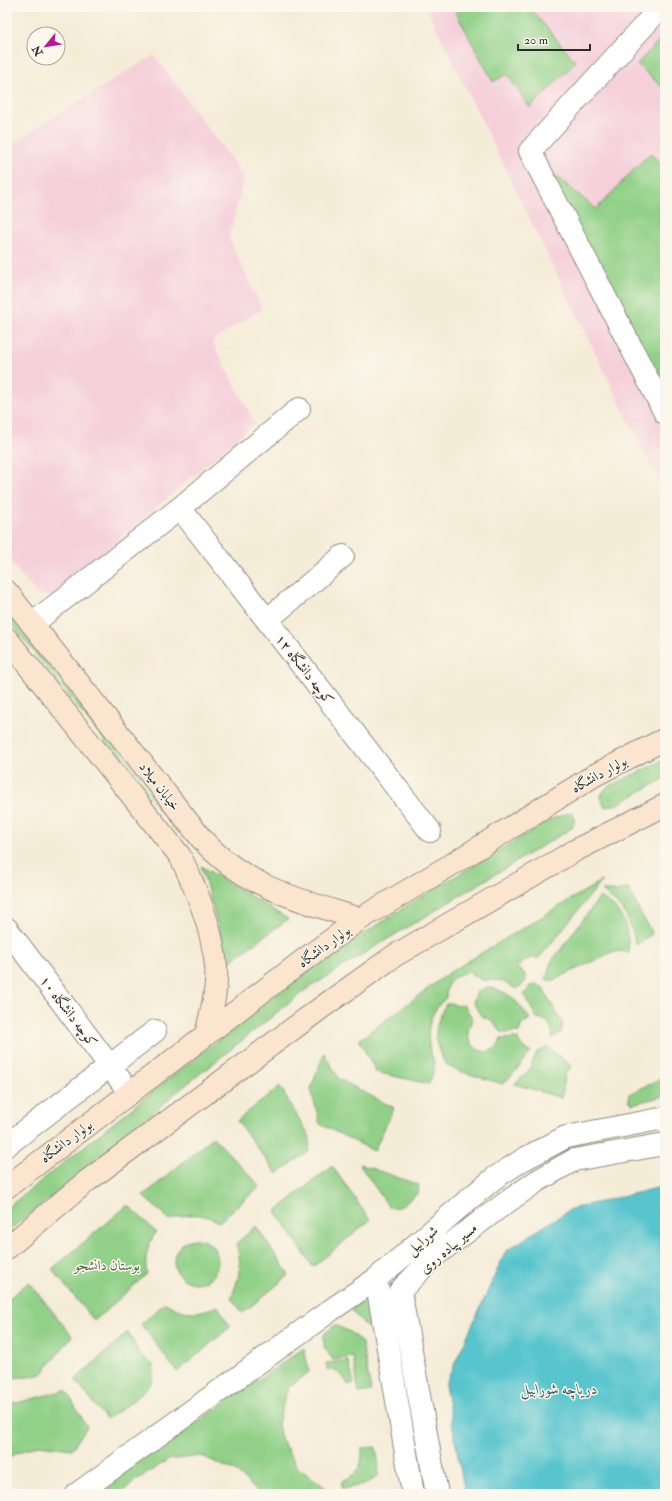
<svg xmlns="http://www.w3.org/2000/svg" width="672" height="1501" viewBox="0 0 672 1501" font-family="'IM FELL Double Pica',Amiri,serif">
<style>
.built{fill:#f5cfda}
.green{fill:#91d087;stroke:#5e7e59}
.water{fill:#58c5ce;stroke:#42787c}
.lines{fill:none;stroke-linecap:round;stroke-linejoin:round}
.street-casing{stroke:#908c81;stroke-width:24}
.secondary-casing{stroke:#908c81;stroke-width:24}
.street{stroke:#fff;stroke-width:22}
.secondary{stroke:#fbe5cf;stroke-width:22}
.labels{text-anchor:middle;stroke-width:3;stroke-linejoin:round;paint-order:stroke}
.street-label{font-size:14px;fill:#2b2b2b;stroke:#fbf7ec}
.park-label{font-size:14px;fill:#4a5d47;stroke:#fbf7ec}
.water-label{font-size:15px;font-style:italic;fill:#38595c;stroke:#fbf7ec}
</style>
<rect width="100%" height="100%" fill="#fbf7ec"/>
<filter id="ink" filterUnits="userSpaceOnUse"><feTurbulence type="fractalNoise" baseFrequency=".025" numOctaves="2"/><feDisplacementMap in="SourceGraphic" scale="8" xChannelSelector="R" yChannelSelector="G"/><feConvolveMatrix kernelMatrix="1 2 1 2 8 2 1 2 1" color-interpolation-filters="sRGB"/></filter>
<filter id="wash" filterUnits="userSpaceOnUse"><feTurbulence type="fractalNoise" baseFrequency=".012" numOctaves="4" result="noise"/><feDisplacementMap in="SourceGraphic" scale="16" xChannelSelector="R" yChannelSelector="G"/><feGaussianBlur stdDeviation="0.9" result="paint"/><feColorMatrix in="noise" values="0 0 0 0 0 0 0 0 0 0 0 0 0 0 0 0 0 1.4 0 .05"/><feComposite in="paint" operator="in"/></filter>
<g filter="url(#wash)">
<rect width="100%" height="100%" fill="#f5ecd7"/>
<path class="built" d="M426,7H665V495Z
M154,55L244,177L229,238L262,309L212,341L255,423L52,597L37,595L7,558V148L42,124Z"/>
<path class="green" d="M453,7H529L576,62L530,108L507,74L493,82Z
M665,34V90L637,64Z
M650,153L665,167V395L551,182L556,176L596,209Z
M7,604L184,832L181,834L177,832L7,618Z
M665,759V778L618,804L605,807L600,797L606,788Z
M572,812L575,820L572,828L376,946L304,991L177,1092L98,1160L7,1232V1208L171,1077L303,974L408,905L551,819Z
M201,866L288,919L228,963Z
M603,880L539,958C531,956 521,962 516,969L522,971L525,974L526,981L517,989L501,981L492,980H482L468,972C453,975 446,981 446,998C429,1012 426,1030 430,1051C431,1055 434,1059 434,1063C435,1069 431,1078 429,1084L376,1072L359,1040L450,972Z
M628,889L652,934L636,945C629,917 624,908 602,891H613Z
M600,897C624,910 628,927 629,952L614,951L552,981L546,979L551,962Z
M536,985L542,987L563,1024L561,1033L552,1038C553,1026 549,1020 537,1018L524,995L531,986Z
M487,987C511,992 516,1000 530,1019L522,1024L519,1032L502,1033L491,1020L481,1016L473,1002L477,992Z
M451,1003L457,1006L464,1005L473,1020C455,1043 491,1067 501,1039L517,1038C520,1045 524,1049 531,1052L514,1073L503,1084C494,1081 452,1070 448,1066C444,1063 442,1058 440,1053C432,1035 437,1021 446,1004Z
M547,1047L572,1066L565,1074L562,1098L515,1084L529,1070L537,1052L543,1050Z
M324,1053L339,1079L394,1108L374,1151L320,1124L311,1089Z
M665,1077V1096L632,1104L628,1100L629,1094Z
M280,1086L310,1138L309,1151L277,1174L237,1121Z
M213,1137L260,1186L219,1222C200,1212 190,1213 170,1220L143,1196Z
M359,1164L419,1185L418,1193L400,1207H389Z
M332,1166L370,1220L313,1267L276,1211Z
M128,1205L156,1232C147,1246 144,1257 147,1274L94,1321L52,1269Z
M256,1226L289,1275L243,1313L231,1298C239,1279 243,1264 236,1244Z
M174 1261a22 22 0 1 1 44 0a22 22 0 1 1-44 0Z
M29,1282L72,1336L42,1374L28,1377L7,1378V1300Z
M369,1296L372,1333L350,1309Z
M165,1303C186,1315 196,1314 218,1306L230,1327L177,1372L141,1324Z
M335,1325L350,1332L362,1343L371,1391L359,1393L353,1357L333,1360L324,1347V1334Z
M128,1332L139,1353L154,1366L152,1383L130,1403L106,1419L75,1380Z
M304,1348L309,1372L288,1388L284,1400L278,1424L281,1439L298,1468L325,1487L318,1494H260L235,1471L202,1456L168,1460L133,1482L121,1494H94Z
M348,1361L354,1383L348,1385C343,1375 338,1371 327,1369L326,1363Z
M66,1390L87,1427L72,1449L38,1445L14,1454L7,1459V1403H17Z
M376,1447L379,1468L378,1476L366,1484L343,1489L341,1482C359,1473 362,1468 362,1448Z"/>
<path class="water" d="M665,1186V1494H465L445,1385L506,1251L571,1209Z"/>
</g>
<g filter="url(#ink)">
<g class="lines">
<g class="street-casing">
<path id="street" d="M661,7L530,151L665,413
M180,508L430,831
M267,620L343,556
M32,624L180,508L299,409
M7,929L130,1093
M7,1145L155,1031
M376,1279L413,1494
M77,1494L331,1310L376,1279L469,1199L496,1177L524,1159L566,1137L665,1118
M437,1494L400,1291L433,1257L500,1207L537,1181L574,1160L665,1144"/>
</g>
<g class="secondary-casing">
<path id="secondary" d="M7,592L200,837C241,886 302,901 360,919
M7,639L180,856C197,890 212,927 216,966C218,989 211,1013 206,1035
M7,1187L301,962L360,919L454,863L595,775L665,739
M7,1248L87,1181L325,1005L394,956L576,850L665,805"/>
</g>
<use href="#street" class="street"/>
<use href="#secondary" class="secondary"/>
</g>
</g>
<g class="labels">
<g class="street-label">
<text transform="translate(305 669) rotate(52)" y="5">کوچه دانشگاه ۱۲</text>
<text transform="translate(599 774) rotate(-29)" y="5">بولوار دانشگاه</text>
<text transform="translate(160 786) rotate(52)" y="5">خیابان میلاد</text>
<text transform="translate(324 946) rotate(-36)" y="5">بولوار دانشگاه</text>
<text transform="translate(69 1011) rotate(53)" y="5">کوچه دانشگاه ۱۰</text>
<text transform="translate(66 1141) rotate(-37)" y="5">بولوار دانشگاه</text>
<text transform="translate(422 1240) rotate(-41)" y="5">شورابیل</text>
<text transform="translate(448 1248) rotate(-40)" y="5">مسیر پیاده روی</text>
</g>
<g class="park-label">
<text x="107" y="1270">بوستان دانشجو</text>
</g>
<g class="water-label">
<text x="559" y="1394">دریاچه شورابیل</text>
</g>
</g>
<rect width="672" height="1501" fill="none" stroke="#fbf7ec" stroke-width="24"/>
<g transform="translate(46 46) rotate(240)"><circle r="19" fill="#fbf7ec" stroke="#a8a59f"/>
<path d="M0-3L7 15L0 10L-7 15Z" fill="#b5179e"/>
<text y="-6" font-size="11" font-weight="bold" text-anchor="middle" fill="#2b2b2b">N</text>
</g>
<path d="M518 44v6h72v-6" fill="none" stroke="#2b2b2b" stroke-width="2"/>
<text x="524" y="44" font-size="12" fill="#2b2b2b" stroke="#fbf7ec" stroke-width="3" paint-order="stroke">20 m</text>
</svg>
